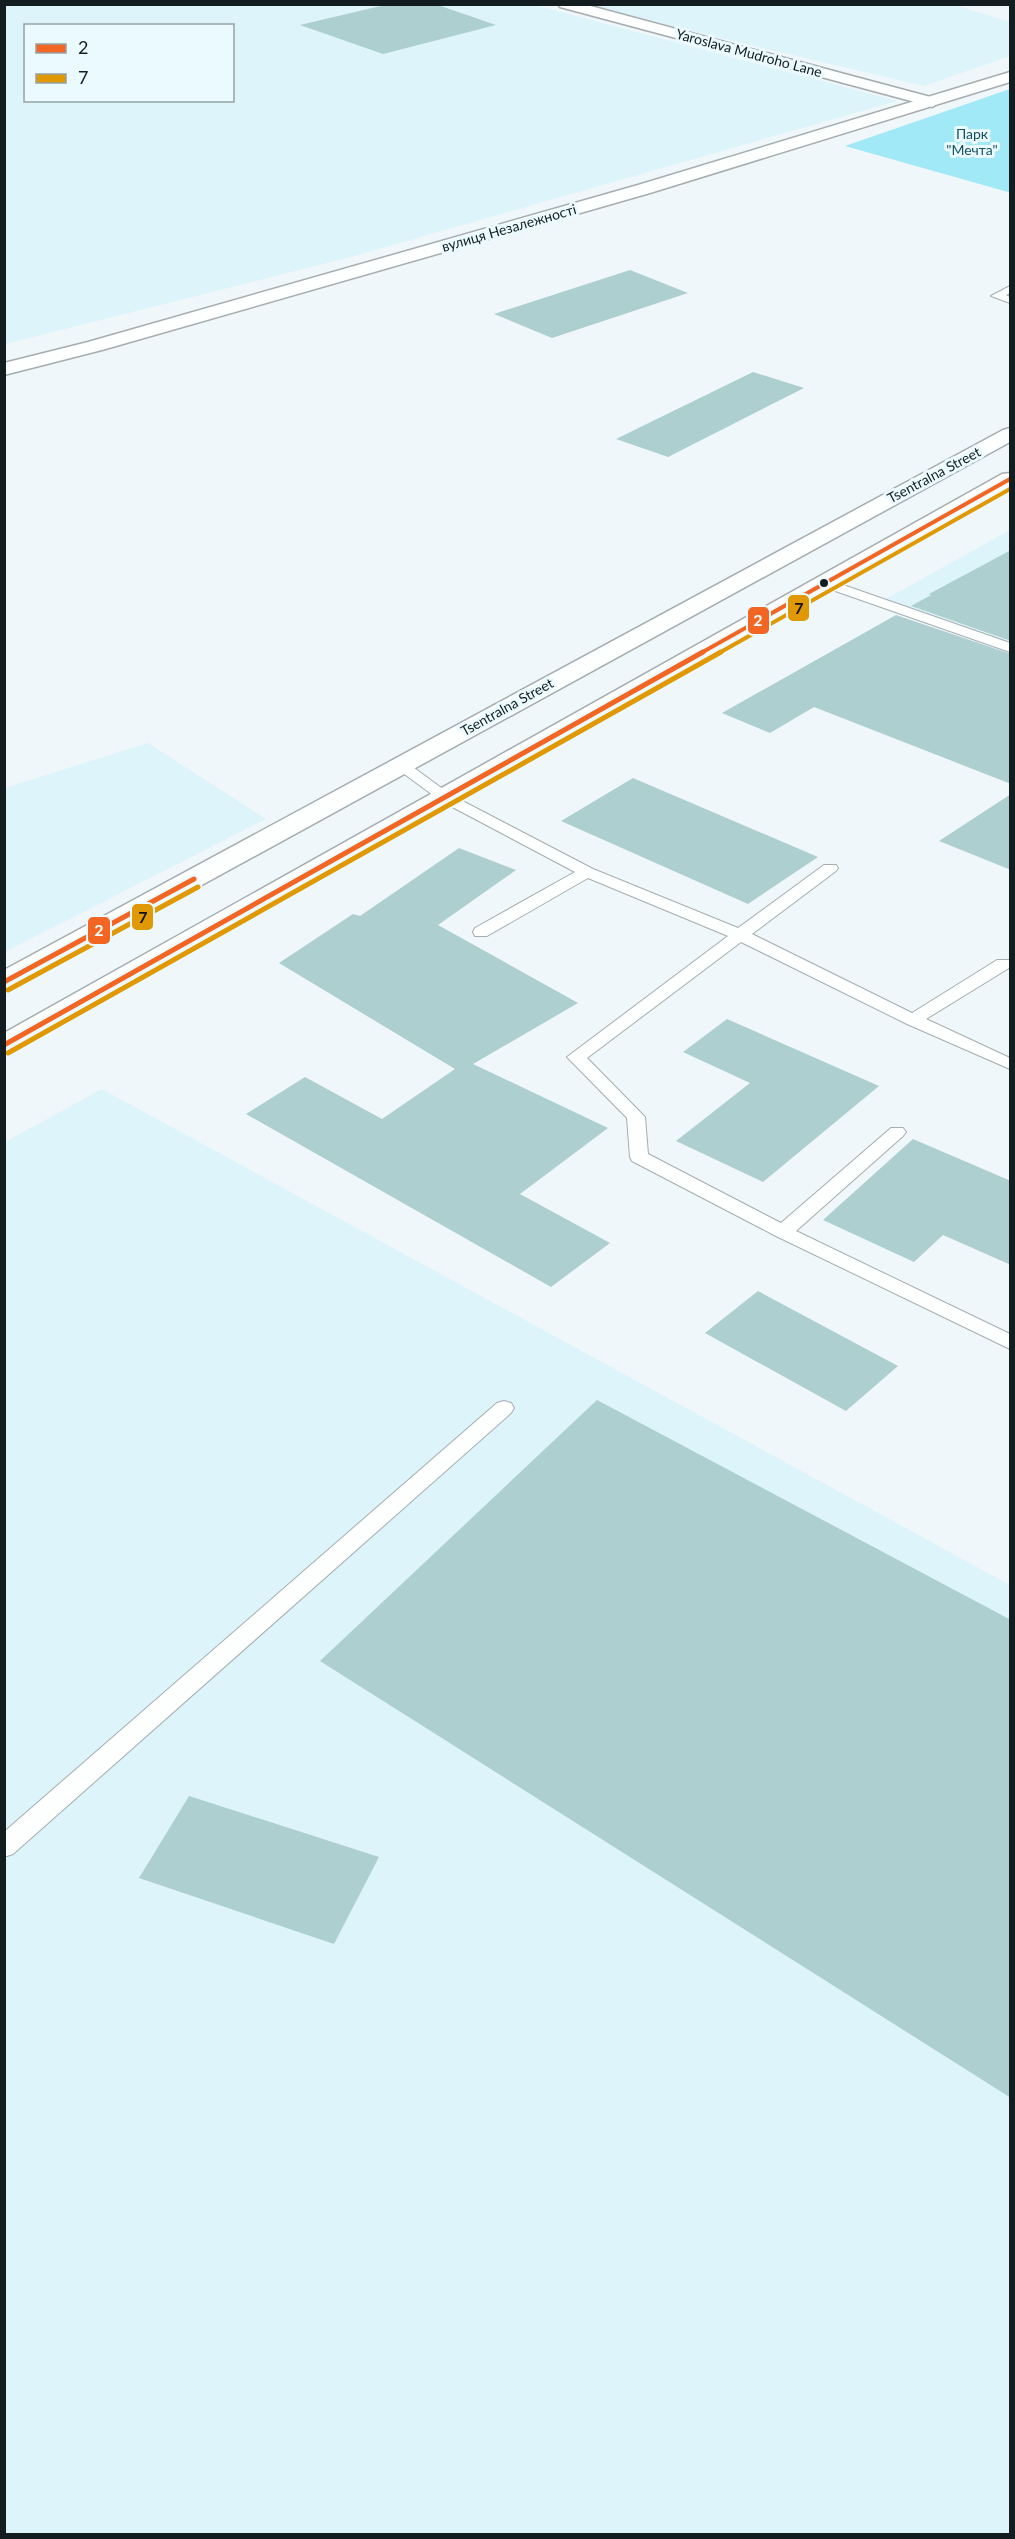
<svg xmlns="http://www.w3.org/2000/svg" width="1015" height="2539" viewBox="0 0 1015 2539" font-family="Lato,sans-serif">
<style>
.built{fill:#ddf4fa;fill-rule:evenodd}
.green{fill:#a1e9f7}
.building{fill:#aecfcf}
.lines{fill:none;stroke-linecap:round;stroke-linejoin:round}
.lane-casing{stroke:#a5adb0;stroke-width:2}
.street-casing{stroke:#a5adb0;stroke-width:3}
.secondary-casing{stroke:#a5adb0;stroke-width:3}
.lane{fill:#fdfefe;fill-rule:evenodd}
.street{fill:#fdfefe;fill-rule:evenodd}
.secondary{fill:#fdfefe;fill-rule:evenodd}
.bus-1-far1-casing{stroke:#ebfafe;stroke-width:7}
.bus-1-casing{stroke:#ebfafe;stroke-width:9}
.bus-2-far1-casing{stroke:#ebfafe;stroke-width:7}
.bus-2-casing{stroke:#ebfafe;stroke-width:9}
.bus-1-far1{stroke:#f26522;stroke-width:4}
.bus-1{stroke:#f26522;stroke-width:5}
.bus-2-far1{stroke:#e09803;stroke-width:4}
.bus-2{stroke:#e09803;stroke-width:5}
.bus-dot{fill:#131d1f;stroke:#ebfafe;stroke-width:2}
.labels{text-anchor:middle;stroke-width:6;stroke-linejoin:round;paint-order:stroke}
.far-street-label{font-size:14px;fill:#131d1f;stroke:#ebfafe}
.far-park-label{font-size:14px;fill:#14525d;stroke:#ebfafe}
.line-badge{stroke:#ebfafe;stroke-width:2}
.badge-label{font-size:16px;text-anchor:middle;font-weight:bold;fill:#fff}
.pale-badge-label{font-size:16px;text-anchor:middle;font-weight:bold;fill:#111}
</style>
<rect width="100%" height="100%" fill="#eff7fa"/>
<path class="built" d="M5,5H534L897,101L347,258L5,344ZM26,26H232V100H26Z
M592,5H955L1010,22V56L924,86L700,33Z
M1010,530V653L875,605Z
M148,743L266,819L5,952V788Z
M102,1089L1010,1585V2534H5V1142Z"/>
<path class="green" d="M1010,89V191L1008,192L845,146Z"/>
<path class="building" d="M389,4H435L496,25L383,54L300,25Z
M630,270L688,293L552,338L494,314Z
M753,372L804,388L668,457L616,439Z
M1011,550V641L911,606L931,595L929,594Z
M896,615L1011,654V784L814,707L770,733L722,713Z
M633,778L818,857L748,904L561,821Z
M1011,794V870L939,841Z
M459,848L516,870L438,925L578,1003L473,1064L608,1128L520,1194L610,1243L551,1287L246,1114L305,1077L382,1119L455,1069L279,963L353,914L360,916Z
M727,1019L879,1086L763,1182L676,1141L750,1083L683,1052Z
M913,1139L1011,1181V1265L943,1235L914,1262L823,1220Z
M758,1291L898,1366L846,1411L705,1333Z
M597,1400L1011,1620V2098L320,1661Z
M189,1796L379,1857L334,1944L139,1878Z"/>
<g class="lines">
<g class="lane-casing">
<path id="lane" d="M1010,286V293L1006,295L1010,297V303L991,296Z
M826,579L1010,643V652L821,586L819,583Z
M401,760L406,762L451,795L593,869L738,928L824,865H836L838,868L836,871L752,934L912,1013L997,960H1009V968L926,1019L1010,1058V1069L907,1024L741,942L587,1058L645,1117L648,1154L781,1223L891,1128H903L906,1132L903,1136L796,1231L1010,1334V1349L776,1236L632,1161L630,1157L627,1118L567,1057L728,936L588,878L487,936H475L473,932L475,928L575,872L441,801L396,768L393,765Z
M504,1401L511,1403L514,1408L511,1413L13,1854L4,1857V1832L497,1403Z"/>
</g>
<g class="street-casing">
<path id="street" d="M558,4H583L938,99L940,102L932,107L926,105L560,7Z"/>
</g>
<g class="secondary-casing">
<path id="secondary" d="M1010,72V82L650,193L102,350L4,375V363L88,342L638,185Z
M1010,428V442L14,988L4,991V970L1003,430Z
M1010,473V488L14,1051L4,1054V1033L1002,474Z"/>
</g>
<use href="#lane" class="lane"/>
<use href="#street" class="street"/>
<use href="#secondary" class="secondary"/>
<g class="bus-1-far1-casing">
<path id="bus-1-far1" d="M701,653L1010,479"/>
</g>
<g class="bus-1-casing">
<path id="bus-1" d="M4,982L194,879
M4,1045L703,652"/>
</g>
<g class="bus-2-far1-casing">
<path id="bus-2-far1" d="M719,653L1010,489"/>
</g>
<g class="bus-2-casing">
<path id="bus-2" d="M8,990L198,887
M8,1053L721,652"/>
</g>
<use href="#bus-1-far1" class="bus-1-far1"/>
<use href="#bus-1" class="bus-1"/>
<use href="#bus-2-far1" class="bus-2-far1"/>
<use href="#bus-2" class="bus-2"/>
</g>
<circle class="bus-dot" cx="824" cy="583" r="5"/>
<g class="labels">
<g class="far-street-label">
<text transform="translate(749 53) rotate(15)" y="5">Yaroslava Mudroho Lane</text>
<text transform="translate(509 228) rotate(-16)" y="5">вулиця Незалежності</text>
<text transform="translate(934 475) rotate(-28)" y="5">Tsentralna Street</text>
<text transform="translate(507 707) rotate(-29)" y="5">Tsentralna Street</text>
</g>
<g class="far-park-label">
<text x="972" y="139">Парк<tspan x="972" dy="16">"Мечта"</tspan></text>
</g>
</g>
<g class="line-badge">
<rect x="787" y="594" width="23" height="28" rx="6" fill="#e09803"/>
<rect x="747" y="606" width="23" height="29" rx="6" fill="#f26522"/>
<rect x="131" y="903" width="23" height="28" rx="6" fill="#e09803"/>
<rect x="87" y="916" width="24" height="29" rx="6" fill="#f26522"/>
</g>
<g class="badge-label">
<text x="758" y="626">2</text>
<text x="99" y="936">2</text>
</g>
<g class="pale-badge-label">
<text x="799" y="614">7</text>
<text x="143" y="923">7</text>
</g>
<rect width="1015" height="2539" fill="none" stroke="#131d1f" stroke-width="12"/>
<rect x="24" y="24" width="210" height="78" fill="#ebfafe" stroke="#95a2a5" stroke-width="1.5"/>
<rect x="36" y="44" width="30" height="9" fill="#f26522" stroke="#95a2a5" stroke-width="1.5"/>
<text x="78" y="54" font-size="18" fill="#131d1f">2</text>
<rect x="36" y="74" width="30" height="9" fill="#e09803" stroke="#95a2a5" stroke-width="1.5"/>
<text x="78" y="84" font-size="18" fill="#131d1f">7</text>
</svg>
